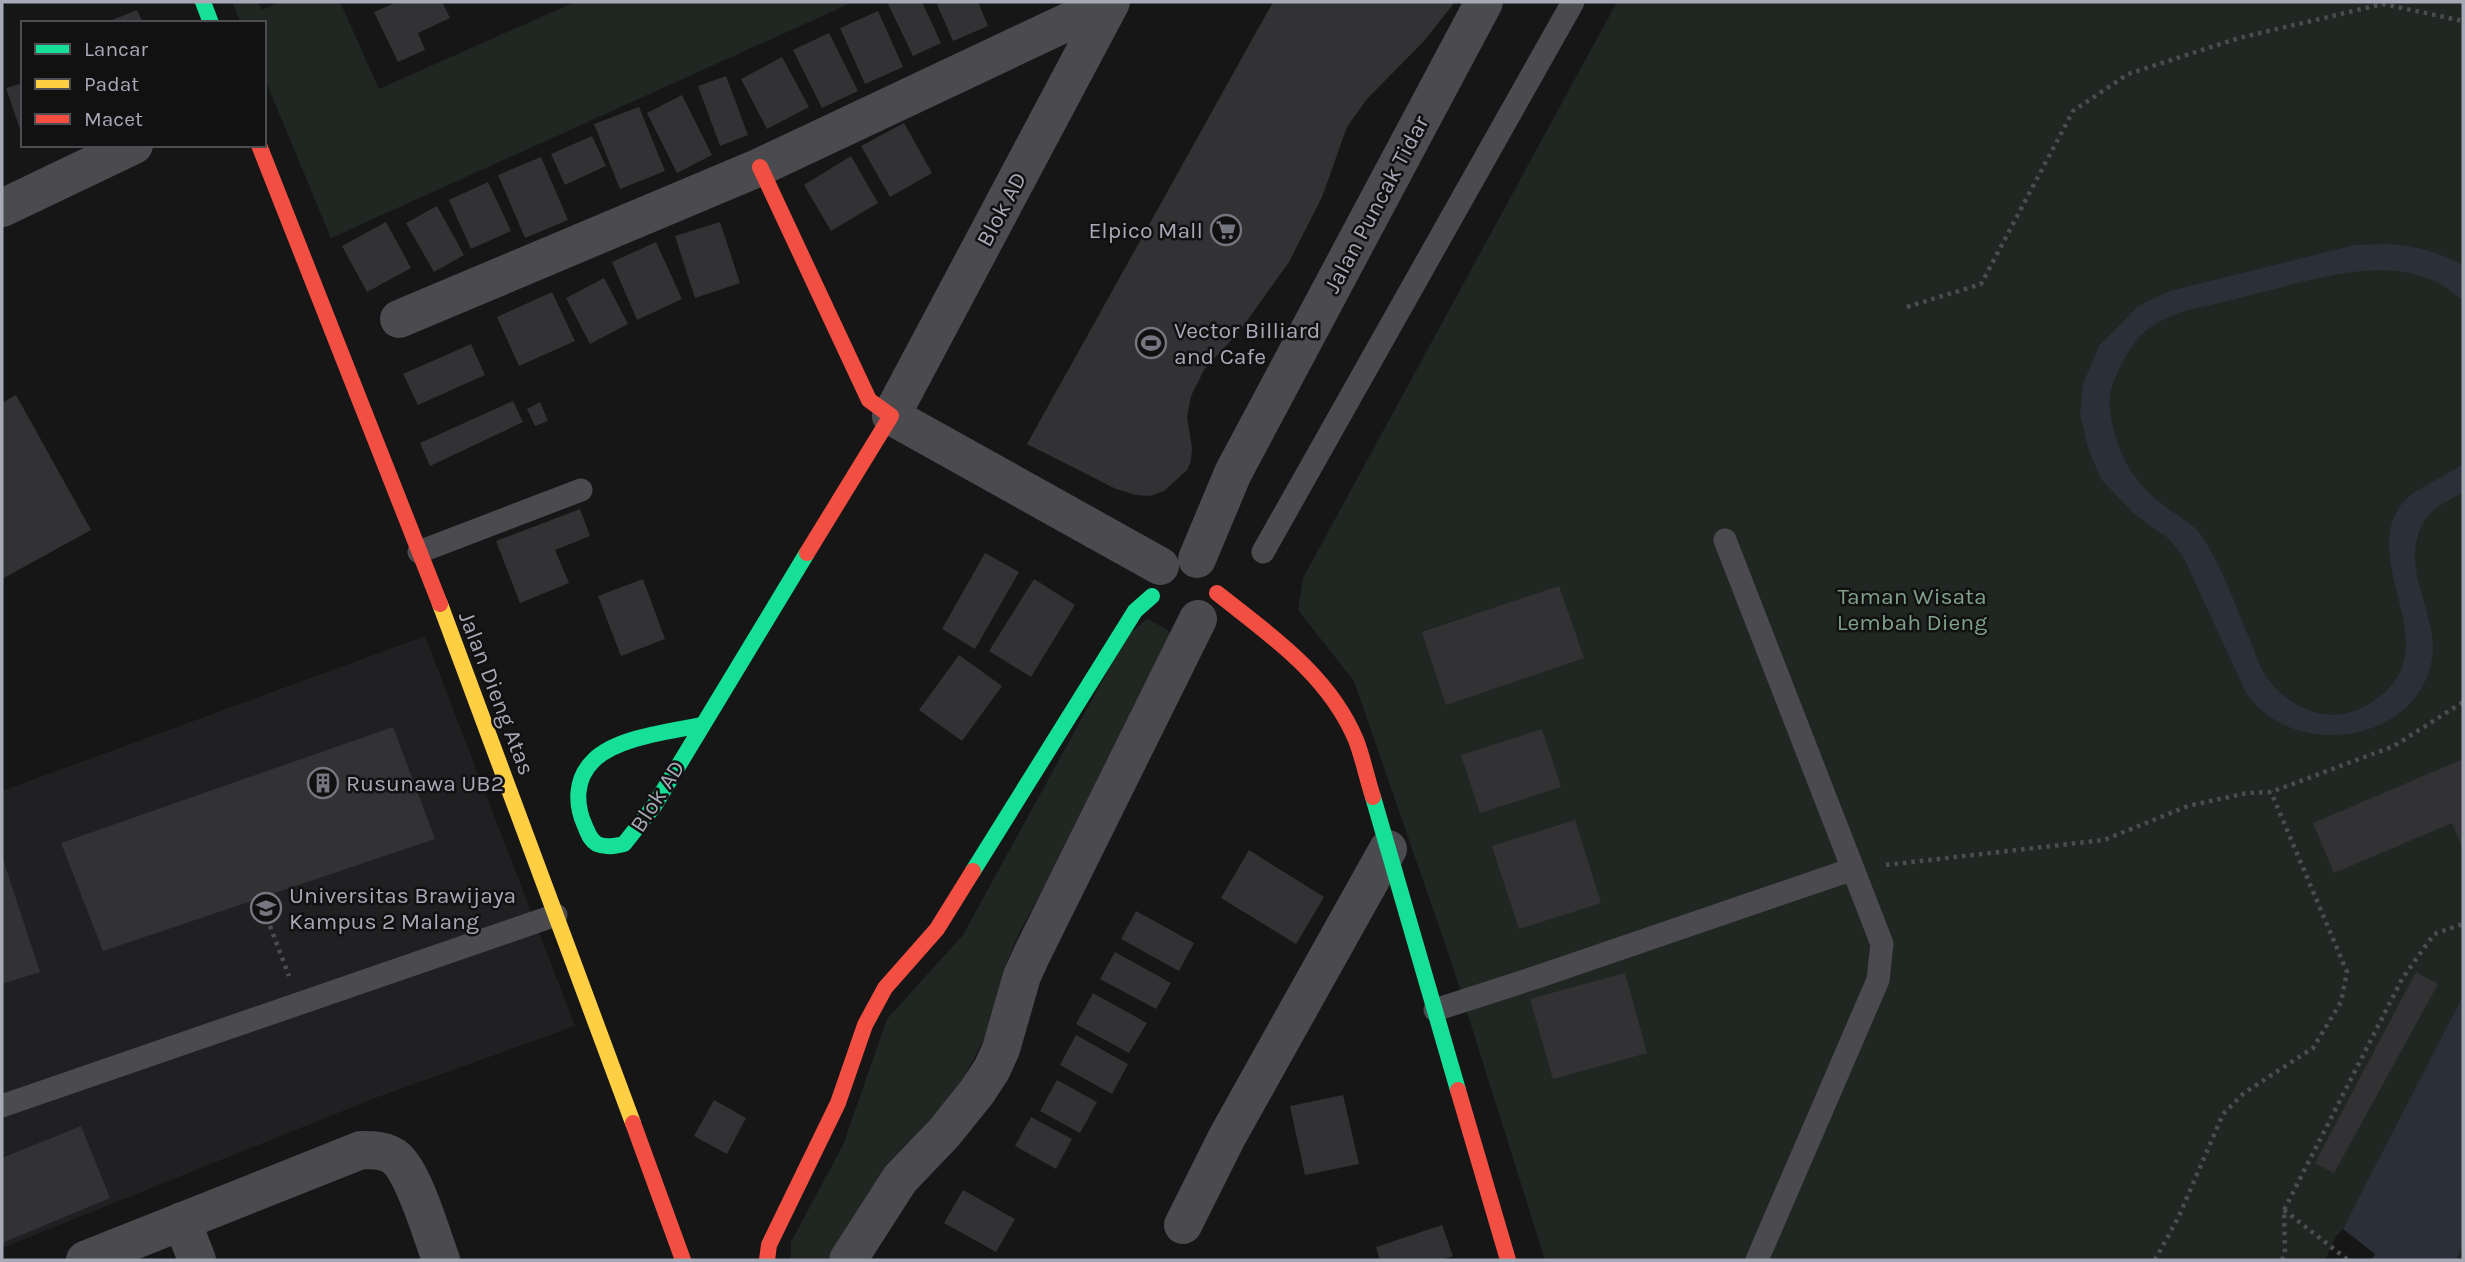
<svg xmlns="http://www.w3.org/2000/svg" width="2465" height="1262" viewBox="0 0 2465 1262" font-family="Karla,sans-serif">
<style>
.built{fill:#202022}
.green{fill:#202722}
.water{fill:#2a2f38}
.pier{fill:#161617}
.building{fill:#323235}
.lines{fill:none;stroke-linecap:round;stroke-linejoin:round}
.path{stroke:#4c4c51;stroke-width:4.5;stroke-dasharray:3.5 5;stroke-linecap:butt}
.lane{stroke:#4b4b4f;stroke-width:23}
.street{stroke:#4b4b4f;stroke-width:38}
.fast{stroke:#16e098;stroke-width:16}
.slow{stroke:#ffcf43;stroke-width:16}
.jam{stroke:#f24e42;stroke-width:16}
.labels{text-anchor:middle;stroke-width:5;stroke-linejoin:round;paint-order:stroke}
.street-label{font-size:23px;fill:#a8a9b7;stroke:#111112}
.poi-label{font-size:23px;fill:#a8a9b7;stroke:#111112;text-anchor:start}
.park-label{font-size:23px;fill:#80a18a;stroke:#111112}
</style>
<rect width="100%" height="100%" fill="#161617"/>
<path class="built" d="M425,636L575,1026L375,1098L2,1248V791Z"/>
<path class="green" d="M232,2H258L262,10L280,2H340L379,89L575,2H853L331,238L264,77V23H241Z
M1617,2H2463V1260H1545L1451,961L1354,681L1298,610L1303,578Z
M1147,619L1167,629L1174,643L1169,659L1019,933L1007,962L994,1019L959,1087L883,1173L827,1260H791V1242L843,1145L887,1019L963,935L1127,636Z"/>
<path class="water" d="M2389,244C2416,246 2438,252 2463,265V301C2416,256 2351,270 2294,284C2267,291 2241,298 2215,304C2202,307 2188,309 2176,314C2165,318 2148,327 2141,335C2129,348 2112,379 2110,396C2107,420 2121,459 2136,478C2147,494 2163,505 2179,516C2186,522 2196,527 2201,535C2222,566 2235,605 2250,640C2255,652 2259,666 2266,677C2291,709 2329,727 2367,705C2452,657 2367,577 2395,515C2408,487 2442,481 2463,463V492C2440,506 2424,510 2417,539C2406,579 2441,622 2431,664C2412,746 2291,759 2246,693L2183,556L2168,538L2134,514L2101,479L2088,448L2080,414L2083,384L2099,346L2138,306L2170,291L2355,245Z
M2463,996V1245L2456,1260H2329L2351,1213Z"/>
<path class="pier" d="M2343,1229L2375,1254L2371,1260H2325L2336,1236Z"/>
<path class="building" d="M397,2H442L450,18L418,33L425,50L398,62L374,12Z
M892,2H922L941,43L913,56L888,4Z
M936,2H978L988,26L953,41Z
M1273,2H1455L1424,41L1367,99L1347,127L1322,197L1289,262L1242,328L1204,370L1191,396L1187,417L1192,448L1191,461L1187,470L1164,491L1150,496L1136,495L1116,489L1027,444Z
M137,10L143,23H105Z
M878,11L903,67L865,84L840,28Z
M829,33L858,91L822,108L793,50Z
M782,57L809,107L767,129L741,79Z
M726,76L748,135L720,146L698,86Z
M23,83V135H22L6,88Z
M682,95L712,155L677,173L647,113Z
M639,107L665,171L620,189L594,124Z
M904,123L932,173L890,197L861,146Z
M592,136L606,166L565,185L551,154Z
M851,156L878,203L831,231L804,185Z
M541,157L568,220L525,238L498,175Z
M488,182L511,231L471,249L449,200Z
M437,206L464,255L434,272L406,223Z
M386,222L411,268L367,292L342,246Z
M720,222L740,283L695,298L675,236Z
M656,242L682,299L637,320L612,262Z
M604,278L628,324L590,344L566,298Z
M552,292L575,341L519,366L497,317Z
M471,344L485,375L418,405L403,374Z
M16,395L91,530L2,579V403Z
M513,401L523,422L430,466L420,443Z
M540,402L548,421L535,426L527,409Z
M580,509L590,536L555,550L569,583L520,603L496,541Z
M985,553L1019,572L975,649L942,629Z
M643,579L665,639L621,656L598,596Z
M1034,579L1075,605L1031,677L989,651Z
M1559,586L1584,658L1446,705L1422,632Z
M959,655L1002,686L962,741L919,710Z
M393,727L435,839L103,951L61,843Z
M1542,729L1561,787L1480,813L1461,755Z
M2463,759V849L2452,823L2334,873L2313,823Z
M1575,820L1601,903L1519,929L1492,846Z
M1249,850L1324,897L1296,944L1221,898Z
M2,856L40,972L2,984Z
M1136,911L1194,943L1179,971L1121,939Z
M1115,952L1171,983L1156,1009L1100,979Z
M2416,972L2438,984L2334,1173L2315,1163Z
M1625,973L1647,1053L1553,1079L1530,999Z
M1093,993L1147,1023L1129,1053L1076,1024Z
M1076,1035L1128,1064L1112,1094L1060,1065Z
M1057,1080L1097,1102L1080,1133L1040,1111Z
M1343,1095L1359,1164L1305,1175L1290,1106Z
M714,1100L746,1118L727,1154L694,1136Z
M1031,1117L1072,1139L1056,1169L1015,1146Z
M81,1126L110,1198L2,1243V1158Z
M963,1190L1015,1219L996,1252L944,1223Z
M1442,1225L1453,1256L1441,1260H1380L1376,1247Z"/>
<g class="lines">
<path class="path" d="M1907,307L1981,284L2073,111L2128,74L2239,38L2383,4L2463,21
M1886,865L2104,840L2188,806L2247,793L2271,792L2394,746L2463,702
M270,926L289,976
M2284,1210L2348,1260
M2155,1260L2179,1216L2223,1114L2244,1093L2313,1048L2341,1002L2347,972L2271,792
M2282,1260L2285,1253L2284,1210L2402,979L2434,934L2463,924"/>
<path class="lane" d="M419,552L581,490
M1263,552L1573,2
M1435,1010L1537,977L1853,869L1725,540
M2,1106L556,915
M1757,1260L1878,980L1882,944L1853,869"/>
<path class="street" d="M1111,2L891,416L1160,566
M2,208L134,145
M399,319L760,167L1110,2
M1197,559L1233,473L1484,2
M182,1221L197,1260
M1183,1225L1227,1137L1388,849
M85,1260L361,1150C374,1150 387,1150 397,1159C415,1176 432,1236 441,1260
M848,1260L900,1179L944,1133L977,1092L992,1069L1001,1049L1022,976L1032,954L1198,619"/>
<path class="fast" d="M203,2L211,23
M701,725C670,732 616,737 593,761C575,779 575,804 585,826C588,833 590,840 597,844C606,848 615,846 624,844L654,806L807,553
M1373,797L1458,1090
M973,871L1135,611L1152,596"/>
<path class="slow" d="M440,604L633,1123"/>
<path class="jam" d="M259,145L440,604
M760,167L869,400L891,416L807,553
M1217,593C1270,635 1329,675 1356,740C1363,758 1367,779 1373,797
M1458,1090L1508,1260
M633,1123L683,1260
M767,1260L769,1245L838,1103L865,1025L885,988L937,929L973,871"/>
</g>
<defs>
<g id="supermarket-ring" transform="scale(1.575)"><circle r="9.5" fill="#111112" stroke="#75767f" stroke-width="1.5"/><path d="M-6-5.5h2.5l.6 2H6L4.5 2H-2.5L-4.4-4H-6ZM-1.5 3.2a1.3 1.3 0 1 0 .1 0ZM3 3.2a1.3 1.3 0 1 0 .1 0Z" fill="#75767f"/></g>
<g id="stadium-ring" transform="scale(1.575)"><circle r="9.5" fill="#111112" stroke="#75767f" stroke-width="1.5"/><path d="M0-5a6.5 5 0 1 0 0 10a6.5 5 0 1 0 0-10ZM-3.5-1.8h7v3.6h-7Z" fill="#75767f"/></g>
<g id="building-ring" transform="scale(1.575)"><circle r="9.5" fill="#111112" stroke="#75767f" stroke-width="1.5"/><path d="M-4-6H4V6H1V3H-1V6H-4ZM-2.5-4.3h1.7v1.8h-1.7ZM.8-4.3h1.7v1.8H.8ZM-2.5-1h1.7V.8h-1.7ZM.8-1h1.7V.8H.8Z" fill="#75767f"/></g>
<g id="university-ring" transform="scale(1.575)"><circle r="9.5" fill="#111112" stroke="#75767f" stroke-width="1.5"/><path d="M0-5L7-2L0 1L-7-2ZM-4 1L0 2.5L4 1V4Q0 6-4 4Z" fill="#75767f"/></g>
</defs>
<g fill-rule="evenodd">
<use href="#supermarket-ring" x="1226" y="230"/>
<use href="#stadium-ring" x="1151" y="343"/>
<use href="#building-ring" x="323" y="783"/>
<use href="#university-ring" x="266" y="908"/>
</g>
<g class="labels">
<g class="street-label">
<text transform="translate(1376 204) rotate(-62)" y="8">Jalan Puncak Tidar</text>
<text transform="translate(1001 209) rotate(-62)" y="8">Blok AD</text>
<text transform="translate(497 693) rotate(69)" y="8">Jalan Dieng Atas</text>
<text transform="translate(657 796) rotate(-57)" y="8">Blok AD</text>
</g>
<g class="poi-label">
<text x="1203" y="238" text-anchor="end">Elpico Mall</text>
<text x="1174" y="338">Vector Billiard<tspan x="1174" dy="26">and Cafe</tspan></text>
<text x="346" y="791">Rusunawa UB2</text>
<text x="289" y="903">Universitas Brawijaya<tspan x="289" dy="26">Kampus 2 Malang</tspan></text>
</g>
<g class="park-label">
<text x="1912" y="604">Taman Wisata<tspan x="1912" dy="26">Lembah Dieng</tspan></text>
</g>
</g>
<rect width="2465" height="1262" fill="none" stroke="#a8a9b7" stroke-width="7"/>
<rect x="21" y="21" width="245" height="126" fill="#111112" stroke="#4d4e54" stroke-width="2"/>
<rect x="35" y="44" width="35" height="10" fill="#16e098" stroke="#4d4e54" stroke-width="2"/>
<text x="84" y="56" font-size="21" fill="#a8a9b7">Lancar</text>
<rect x="35" y="79" width="35" height="10" fill="#ffcf43" stroke="#4d4e54" stroke-width="2"/>
<text x="84" y="91" font-size="21" fill="#a8a9b7">Padat</text>
<rect x="35" y="114" width="35" height="10" fill="#f24e42" stroke="#4d4e54" stroke-width="2"/>
<text x="84" y="126" font-size="21" fill="#a8a9b7">Macet</text>
</svg>
